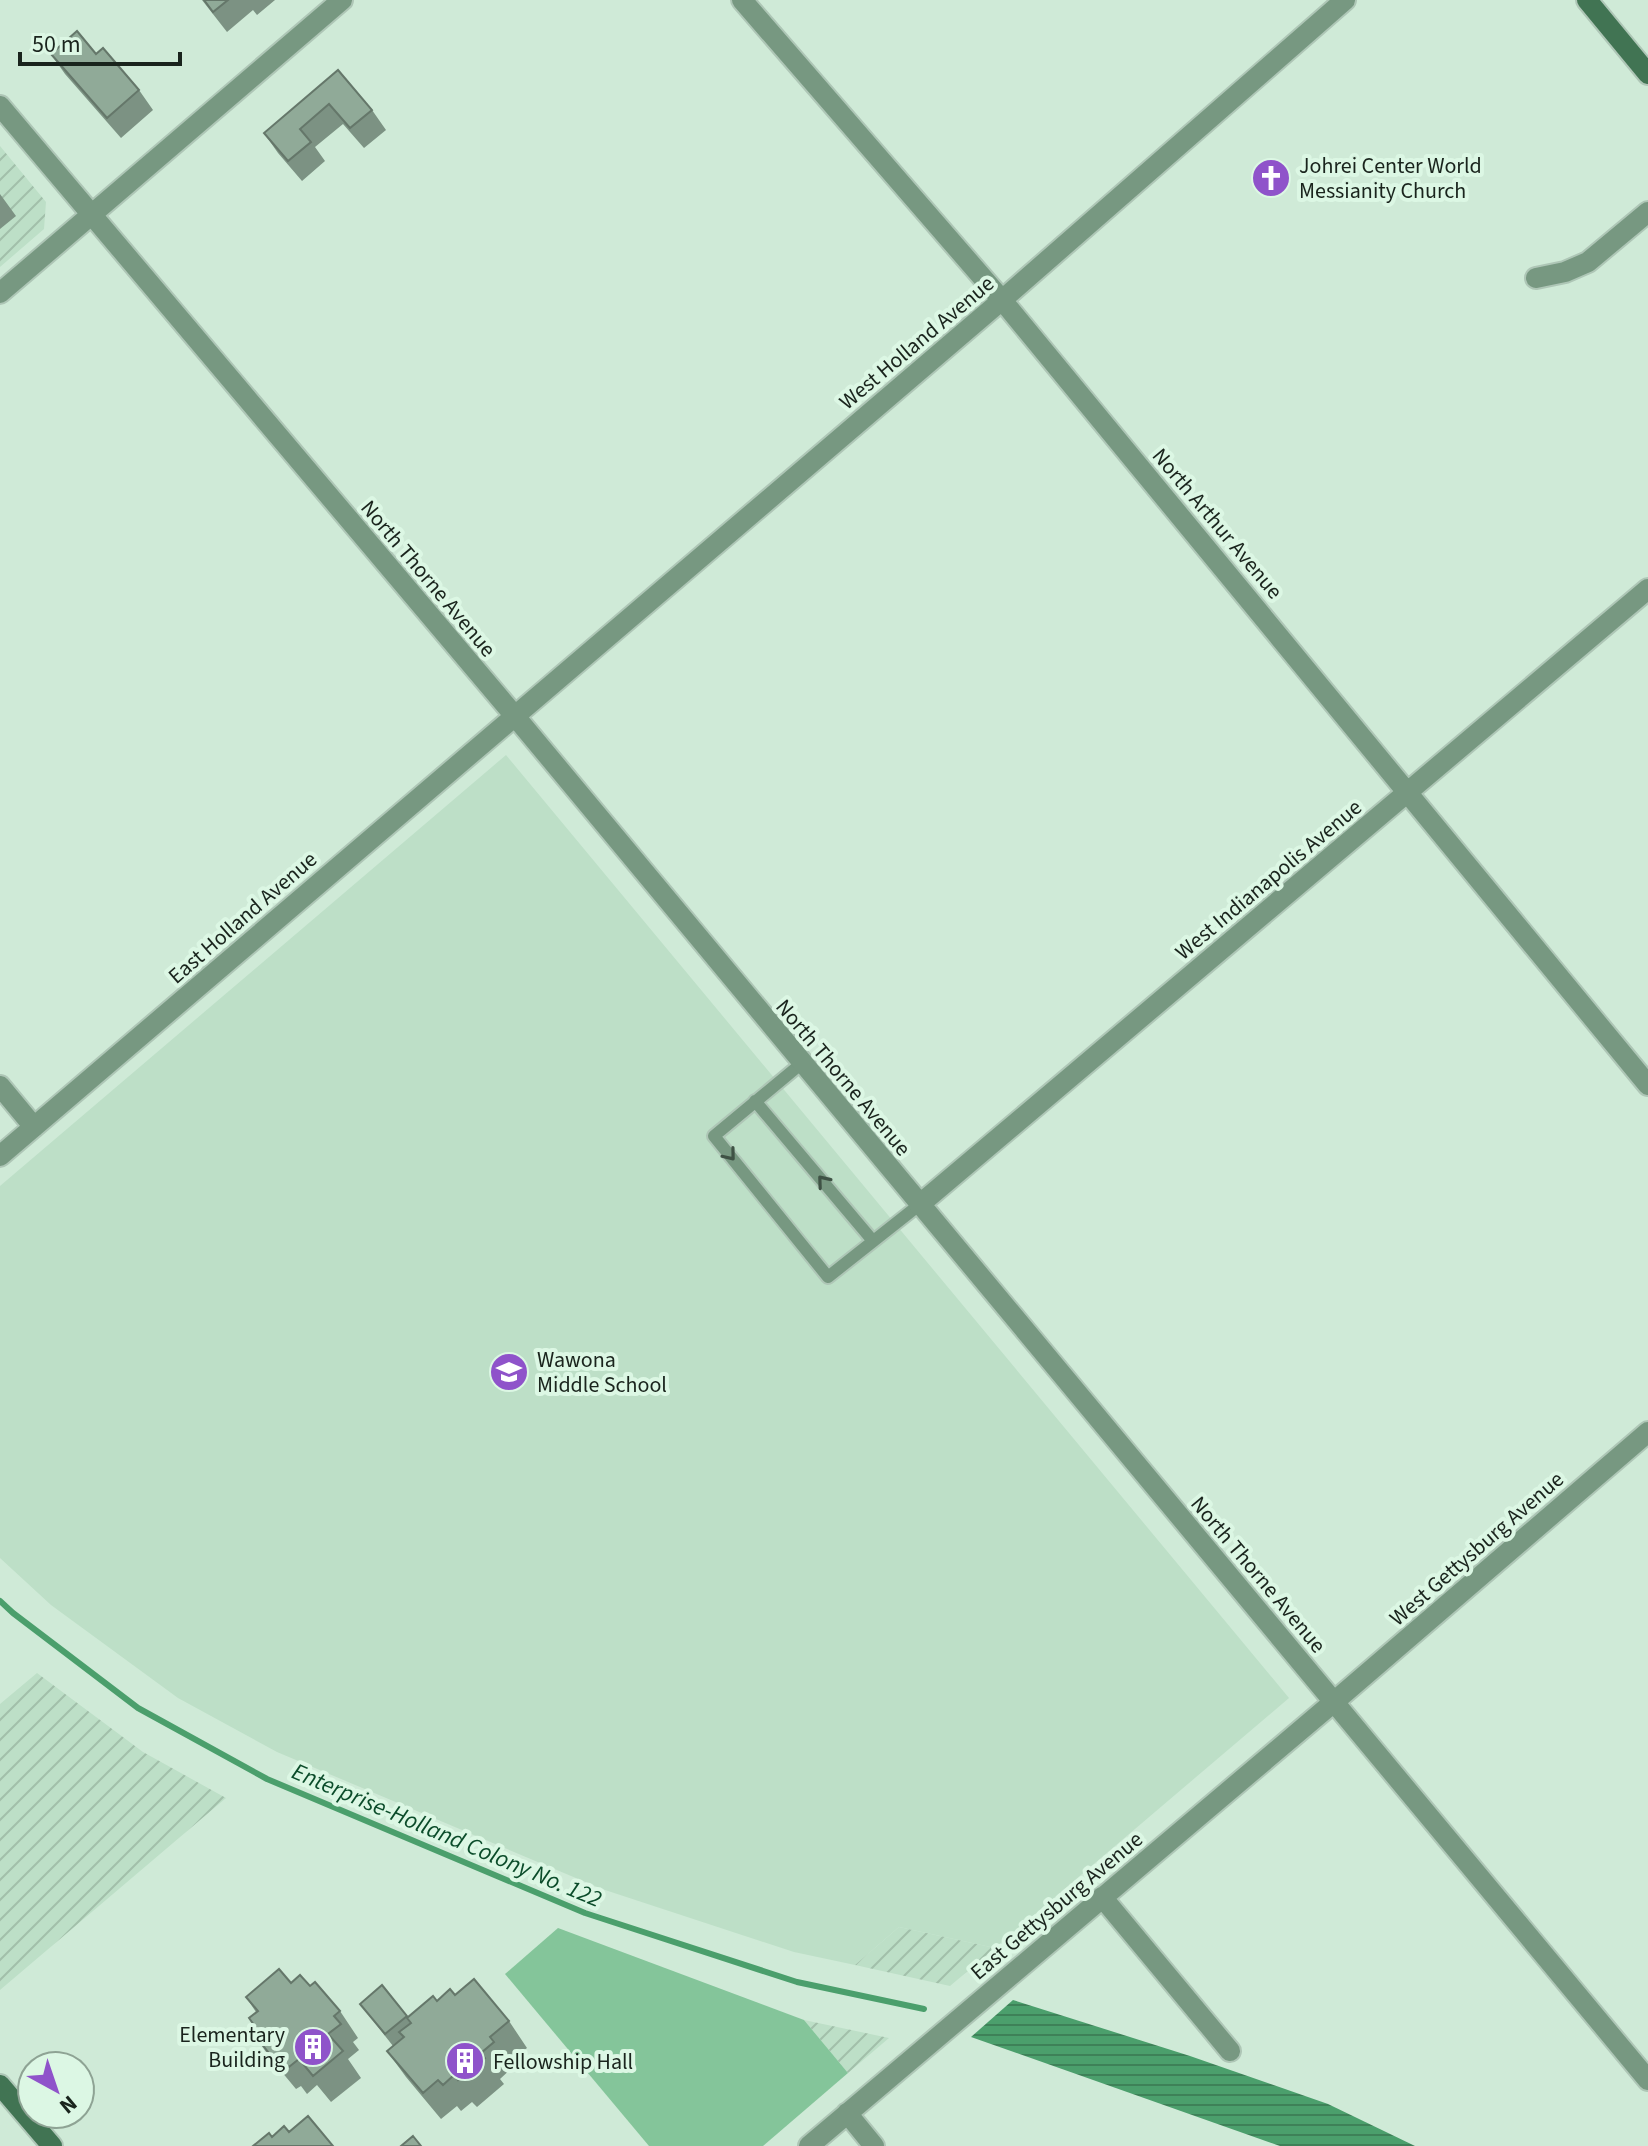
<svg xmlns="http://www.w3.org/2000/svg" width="1648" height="2146" viewBox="0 0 1648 2146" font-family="'Source Sans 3',sans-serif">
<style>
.built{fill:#bddfc7}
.industrial{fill:url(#industrial-furrows)}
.green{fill:#84c59a}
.water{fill:url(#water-rules)}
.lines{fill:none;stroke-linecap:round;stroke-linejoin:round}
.stream{stroke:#4b9f6c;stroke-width:6}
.lane-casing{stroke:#aec6b6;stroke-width:16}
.street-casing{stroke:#aec6b6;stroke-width:24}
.secondary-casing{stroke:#aec6b6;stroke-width:24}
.lane{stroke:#779881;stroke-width:12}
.street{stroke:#779881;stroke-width:20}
.secondary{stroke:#417453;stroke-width:20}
.wall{fill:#7c9283}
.building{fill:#90aa98;stroke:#65776a;stroke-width:2}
.oneway{stroke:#3f5245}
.labels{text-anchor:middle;stroke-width:8;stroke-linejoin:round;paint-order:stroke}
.poi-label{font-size:22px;fill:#1a241d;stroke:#dcf7e4;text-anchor:start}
.street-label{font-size:22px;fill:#1a241d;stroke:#dcf7e4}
.water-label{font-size:24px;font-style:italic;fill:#0b4c2a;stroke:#dcf7e4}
</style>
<defs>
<pattern id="industrial-furrows" width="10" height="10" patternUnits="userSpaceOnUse" patternTransform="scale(2)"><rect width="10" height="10" fill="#bddfc7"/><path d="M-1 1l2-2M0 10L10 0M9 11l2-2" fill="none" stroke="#a2bfaa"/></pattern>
<pattern id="water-rules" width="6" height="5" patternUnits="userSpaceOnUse" patternTransform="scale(2)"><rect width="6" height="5" fill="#4b9f6c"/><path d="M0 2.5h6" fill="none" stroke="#3e8158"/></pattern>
</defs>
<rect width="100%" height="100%" fill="#cfead7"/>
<path class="built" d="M506,755L1289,1698L995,1948L899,1927L855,1965L794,1952L602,1889L277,1752L178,1698L51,1605L0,1558V1186Z"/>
<path class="industrial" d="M0,146L46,202L44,229L0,267Z
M37,1673L143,1752L226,1798L0,1990V1704Z
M899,1927L995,1948L950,1986L855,1965Z
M804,2020L889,2038L848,2073Z"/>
<path class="green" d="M558,1928L804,2020L848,2073L763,2146H649L505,1974Z"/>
<path class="water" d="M1013,2000L1190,2056L1328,2104L1415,2146H1280L971,2037Z"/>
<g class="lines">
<path class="stream" d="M0,1601L13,1613L138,1708L267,1779L585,1913L797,1982L924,2009"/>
<g class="lane-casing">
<path id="lane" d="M802,1063L714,1136L828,1277L919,1205
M755,1101L873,1241"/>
</g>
<g class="street-casing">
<path id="street" d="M742,0L1002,300L1648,1085
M0,106L514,715L1648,2080
M1536,278L1565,272L1588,262L1648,212
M0,293L342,0
M0,1086L34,1127
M0,1156L1002,300L1345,0
M919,1205L1648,589
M1102,1897L1230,2051
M847,2113L874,2146
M809,2146L1335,1701L1648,1432"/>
</g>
<g class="secondary-casing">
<path id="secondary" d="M1587,0L1648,74
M0,2085L52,2146"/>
</g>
<use href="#lane" class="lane"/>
<use href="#street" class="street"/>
<use href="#secondary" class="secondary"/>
</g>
<path class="wall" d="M202,0H275L257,15L253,10L227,32Z
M51,54H96L139,90L153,110L121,138L65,74Z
M338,70L372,110L386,130L364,148L343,124L315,147L325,161L302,181L278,153L264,133Z
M0,194L16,216L0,229Z
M291,1983L310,1986L340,2011L358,2038L353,2042L359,2050L348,2059L361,2078L331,2102L317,2085L307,2094L301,2086L296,2089L271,2059L253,2033L256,2030L249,2018L256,2012L246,1997Z
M382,1985L408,2017L437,2001L455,1995L509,2021L527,2048L508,2063L512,2068L500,2079L504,2084L477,2107L472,2102L461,2111L457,2106L441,2119L406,2077L387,2051L393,2046L360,2004Z"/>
<path class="building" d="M204,0H228L213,12Z
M77,31L96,54L103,48L139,90L107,118L51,54Z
M338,70L372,110L350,128L329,104L300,129L311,142L288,161L264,133Z
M279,1969L291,1983L300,1975L310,1986L315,1982L340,2011L334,2016L341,2024L328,2034L343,2051L313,2076L299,2059L289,2067L282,2060L277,2063L253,2033L257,2029L249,2018L258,2011L246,1997Z
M474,1979L509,2021L490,2037L494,2042L481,2053L485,2058L458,2080L454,2075L443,2085L438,2080L423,2093L387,2051L404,2037L399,2032L411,2023L407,2018L433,1996L437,2001L450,1989L455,1995Z
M382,1985L407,2016L385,2034L360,2004Z
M308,2116L333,2146H253L269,2133L272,2137L284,2126L289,2132Z
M413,2136L421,2146H401Z"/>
<defs><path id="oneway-chevron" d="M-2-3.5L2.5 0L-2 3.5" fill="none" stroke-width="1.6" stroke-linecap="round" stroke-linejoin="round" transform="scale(2)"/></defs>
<g class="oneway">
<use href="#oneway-chevron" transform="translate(730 1155) rotate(51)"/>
<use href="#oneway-chevron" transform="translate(823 1181) rotate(-130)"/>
</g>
<defs>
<g id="church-disc" transform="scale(2)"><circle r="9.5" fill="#8f53ca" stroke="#dcf7e4"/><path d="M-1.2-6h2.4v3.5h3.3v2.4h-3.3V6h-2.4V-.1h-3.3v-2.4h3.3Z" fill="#fff"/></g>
<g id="school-disc" transform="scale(2)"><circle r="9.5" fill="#8f53ca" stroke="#dcf7e4"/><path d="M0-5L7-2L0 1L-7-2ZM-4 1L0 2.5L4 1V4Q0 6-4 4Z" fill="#fff"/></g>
<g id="building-disc" transform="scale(2)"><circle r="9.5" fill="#8f53ca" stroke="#dcf7e4"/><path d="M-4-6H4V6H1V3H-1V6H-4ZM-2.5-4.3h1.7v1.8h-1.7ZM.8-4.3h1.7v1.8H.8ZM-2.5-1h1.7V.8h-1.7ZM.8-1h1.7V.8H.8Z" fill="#fff"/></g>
</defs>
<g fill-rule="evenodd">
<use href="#church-disc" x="1271" y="178"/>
<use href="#school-disc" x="509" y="1372"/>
<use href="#building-disc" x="313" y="2047"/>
<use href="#building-disc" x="465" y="2061"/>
</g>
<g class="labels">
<g class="poi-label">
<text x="1299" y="173">Johrei Center World<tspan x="1299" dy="25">Messianity Church</tspan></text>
<text x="537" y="1367">Wawona<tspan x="537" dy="25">Middle School</tspan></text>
<text x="285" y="2042" text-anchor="end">Elementary<tspan x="285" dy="25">Building</tspan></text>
<text x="493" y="2069">Fellowship Hall</text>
</g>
<g class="street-label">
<text transform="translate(916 342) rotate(-40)" y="8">West Holland Avenue</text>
<text transform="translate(1218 523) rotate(50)" y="8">North Arthur Avenue</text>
<text transform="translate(429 578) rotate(50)" y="8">North Thorne Avenue</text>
<text transform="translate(1268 879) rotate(-40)" y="8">West Indianapolis Avenue</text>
<text transform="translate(242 917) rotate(-41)" y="8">East Holland Avenue</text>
<text transform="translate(844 1077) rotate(50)" y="8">North Thorne Avenue</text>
<text transform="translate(1476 1548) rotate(-41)" y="8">West Gettysburg Avenue</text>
<text transform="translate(1259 1574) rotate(50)" y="8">North Thorne Avenue</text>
<text transform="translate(1056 1905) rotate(-40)" y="8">East Gettysburg Avenue</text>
</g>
<g class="water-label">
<text transform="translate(447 1835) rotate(23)" y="8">Enterprise-Holland Colony No. 122</text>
</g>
</g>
<g transform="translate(56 2090) rotate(140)"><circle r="38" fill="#dcf7e4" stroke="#8ea394" stroke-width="2"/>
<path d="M0-6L14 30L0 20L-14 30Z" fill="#8f53ca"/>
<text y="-12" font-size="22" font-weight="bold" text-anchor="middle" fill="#1a241d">N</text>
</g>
<path d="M20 52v12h160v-12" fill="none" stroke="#1a241d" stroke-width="4"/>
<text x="32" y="52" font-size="24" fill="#1a241d" stroke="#dcf7e4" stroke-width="6" paint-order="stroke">50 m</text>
</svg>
